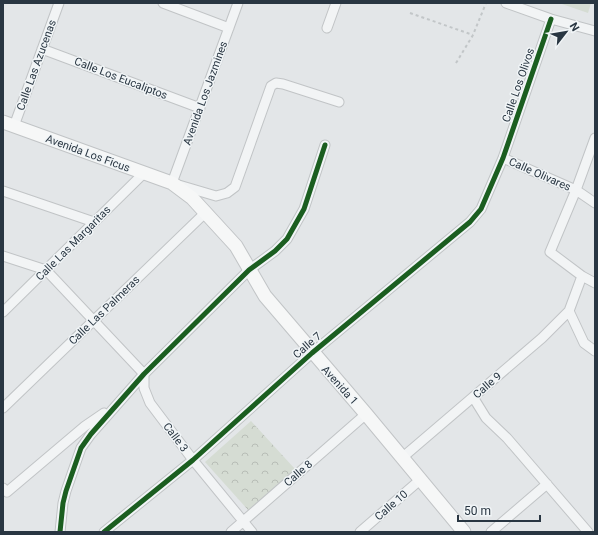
<svg xmlns="http://www.w3.org/2000/svg" width="598" height="535" viewBox="0 0 598 535" font-family="Roboto,sans-serif">
<style>
.park{fill:url(#park-crowns)}
.pitch{fill:#d5dcd3}
.lines{fill:none;stroke-linecap:round;stroke-linejoin:round}
.street-casing{stroke:#c1c4c6;stroke-width:11}
.secondary-casing{stroke:#c1c4c6;stroke-width:15}
.path{stroke:#c2c6c8;stroke-width:2;stroke-dasharray:3 3;stroke-linecap:butt}
.street{stroke:#f2f4f5;stroke-width:9}
.secondary{stroke:#f6f7f7;stroke-width:13}
.cycleway-casing{stroke:#f1f5f7;stroke-width:8}
.cycleway{stroke:#1b5e20;stroke-width:5}
.labels{text-anchor:middle;stroke-width:3;stroke-linejoin:round;paint-order:stroke}
.street-label{font-size:11px;fill:#293642;stroke:#f1f5f7}
</style>
<defs>
<pattern id="park-crowns" width="20" height="18" patternUnits="userSpaceOnUse"><rect width="20" height="18" fill="#d5dcd3"/><path d="M2 6a3 3 0 1 1 6 0M12 15a3 3 0 1 1 6 0" fill="none" stroke="#b7bdb6"/></pattern>
</defs>
<rect width="100%" height="100%" fill="#e3e6e8"/>
<path class="park" d="M251,421L295,469L249,511L205,462Z"/>
<path class="pitch" d="M559,3H591L588,13Z"/>
<g class="lines">
<g class="street-casing">
<path id="street" d="M163,3L229,28
M238,3L172,183L216,196L227,193L235,187L271,86L276,83L283,84L339,102
M506,3L551,19L595,31
M327,28L336,3
M42,49L200,108
M14,126L59,3
M503,158L576,190L595,203
M3,191L94,222
M3,256L46,270L144,374V388L150,403L193,460L252,532
M582,276L595,283
M569,311L584,343L595,351
M3,312L144,173
M473,397L486,418L507,438L588,532
M3,408L206,212
M403,457L542,338L569,311L582,276L550,252L576,190L595,138
M3,488L7,492L85,426L104,413
M60,532L63,503L66,491L81,448L91,434L144,374L249,270L275,251L287,239L304,209L325,145
M104,532L193,460L312,353L470,222L481,209L503,158L551,19
M231,532L366,414
M360,532L421,479
M491,532L547,484"/>
</g>
<g class="secondary-casing">
<path id="secondary" d="M3,122L172,183L192,198L236,246L265,296L366,414L464,532"/>
</g>
<path class="path" d="M410,13L473,35
M456,63L473,35L486,3"/>
<use href="#street" class="street"/>
<use href="#secondary" class="secondary"/>
<g class="cycleway-casing">
<path id="cycleway" d="M60,532L63,503L66,491L81,448L91,434L144,374L249,270L275,251L287,239L304,209L325,145
M104,532L193,460L312,353L470,222L481,209L503,158L551,19"/>
</g>
<use href="#cycleway" class="cycleway"/>
</g>
<g class="labels">
<g class="street-label">
<text transform="translate(36 65) rotate(-70)" y="4">Calle Las Azucenas</text>
<text transform="translate(121 78) rotate(21)" y="4">Calle Los Eucaliptos</text>
<text transform="translate(518 85) rotate(-71)" y="4">Calle Los Olivos</text>
<text transform="translate(205 93) rotate(-70)" y="4">Avenida Los Jazmines</text>
<text transform="translate(88 153) rotate(20)" y="4">Avenida Los Ficus</text>
<text transform="translate(540 174) rotate(24)" y="4">Calle Olivares</text>
<text transform="translate(73 243) rotate(-45)" y="4">Calle Las Margaritas</text>
<text transform="translate(104 310) rotate(-44)" y="4">Calle Las Palmeras</text>
<text transform="translate(307 345) rotate(-41)" y="4">Calle 7</text>
<text transform="translate(340 385) rotate(48)" y="4">Avenida 1</text>
<text transform="translate(487 385) rotate(-41)" y="4">Calle 9</text>
<text transform="translate(176 437) rotate(53)" y="4">Calle 3</text>
<text transform="translate(298 473) rotate(-41)" y="4">Calle 8</text>
<text transform="translate(391 505) rotate(-41)" y="4">Calle 10</text>
</g>
</g>
<rect width="598" height="535" fill="none" stroke="#293642" stroke-width="8"/>
<g transform="translate(566 32) rotate(59)" stroke="#f1f5f7" stroke-width="3" paint-order="stroke">
<path d="M0-3L7 15L0 10L-7 15Z" fill="#293642"/>
<text y="-6" font-size="11" font-weight="bold" text-anchor="middle" fill="#293642">N</text>
</g>
<path d="M458 515v6h82v-6" fill="none" stroke="#293642" stroke-width="2"/>
<text x="464" y="515" font-size="12" fill="#293642" stroke="#f1f5f7" stroke-width="3" paint-order="stroke">50 m</text>
</svg>
